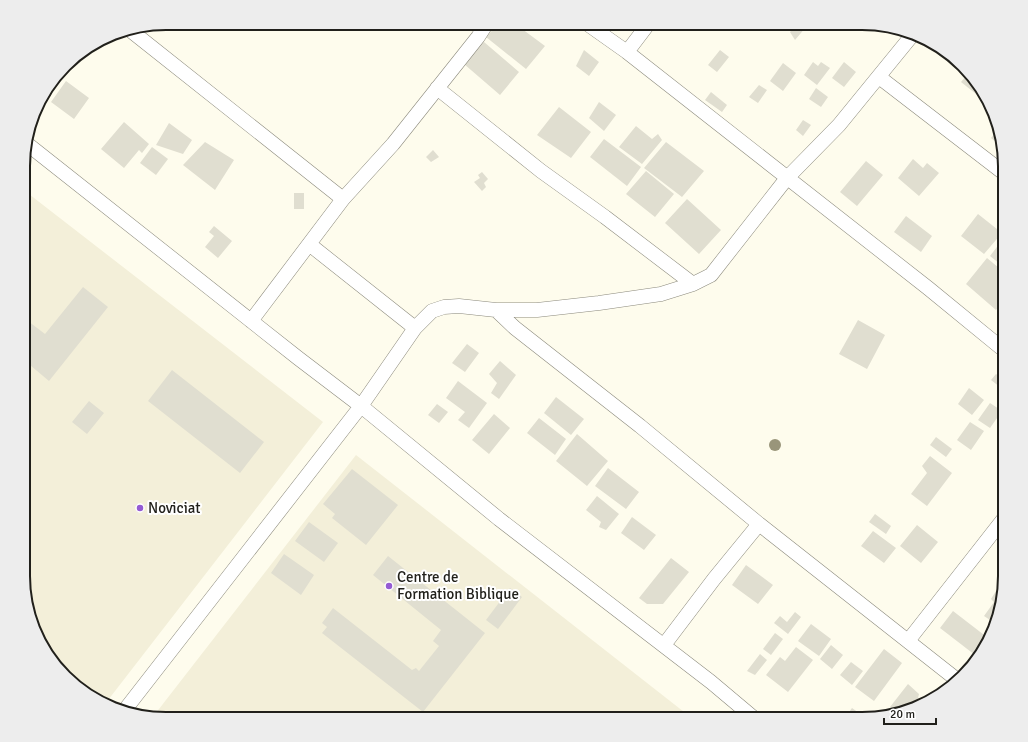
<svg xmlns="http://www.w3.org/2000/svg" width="1028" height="742" viewBox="0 0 1028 742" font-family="Signika,sans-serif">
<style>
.built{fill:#f3efd9}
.building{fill:#e0ded0}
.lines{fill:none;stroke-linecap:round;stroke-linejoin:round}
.minor-casing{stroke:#8b897c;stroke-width:15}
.minor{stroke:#fff;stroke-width:14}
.tree{fill:#99957a}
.poi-dot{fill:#945bd3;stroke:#fff;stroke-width:1.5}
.labels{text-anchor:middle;stroke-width:4;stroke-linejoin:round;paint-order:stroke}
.poi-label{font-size:15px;fill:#21201b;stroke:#fff;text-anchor:start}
.rim{fill:none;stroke:#21201b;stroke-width:2}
</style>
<rect width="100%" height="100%" fill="#fefced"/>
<path class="built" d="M25,191L323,422L105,704L79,689L42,647L24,594V192Z
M356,455L693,719H157L152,718Z"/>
<path class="building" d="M499,23H514L545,46L526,69L486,37Z
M798,23H801L806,27L795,40L790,32Z
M484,42L519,72L500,95L464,64Z
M584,50L599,62L589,76L576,66Z
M720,50L729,57L717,72L708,65Z
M813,62L818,66L821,62L830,68L817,85L804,75Z
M844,62L856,72L844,87L832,78Z
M783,63L796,73L783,91L770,81Z
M967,75L990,103L991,106L961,82Z
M66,81L89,98L74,119L51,102Z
M759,85L767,90L758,103L749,97Z
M816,88L828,97L821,107L809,99Z
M711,92L727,105L722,112L705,100Z
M599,102L616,115L604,131L589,118Z
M559,107L591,132L571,158L537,135Z
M803,120L811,125L803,136L796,130Z
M124,122L149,144L142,153L139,150L124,168L101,149Z
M169,123L192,140L183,154L156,145Z
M636,126L652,139L658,134L662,140L642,164L619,147Z
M998,130L1002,147L991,138Z
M604,139L641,167L627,186L590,157Z
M205,142L234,160L215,190L183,165Z
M666,142L704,171L682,197L644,168Z
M152,147L168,159L156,175L140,163Z
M433,150L439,157L431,162L426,157Z
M913,159L923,168L927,163L939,173L919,196L898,178Z
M866,161L883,175L857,206L840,192Z
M646,171L674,194L655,217L626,194Z
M482,172L488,179L484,183L486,187L482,191L474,182L480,178L478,175Z
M294,193H304V209H294Z
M687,199L721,230L699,254L665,223Z
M978,214L1002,233L984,254L961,236Z
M906,216L932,236L921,252L894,232Z
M214,226L232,241L218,258L205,247L214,236L209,232Z
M1003,239L1005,240V268L990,256Z
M987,258L1005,273V299L996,310L966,284Z
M83,287L108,307L49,381L24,360V318L45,334Z
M858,320L885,335L867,369L839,354Z
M467,344L479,353L465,372L452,363Z
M500,361L516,375L499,399L491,393L497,383L489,374Z
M172,370L264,442L240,473L148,401Z
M996,374L1005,380V391L991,380Z
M458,381L487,403L469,428L458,420L465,412L446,398Z
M969,388L984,400L972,415L958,404Z
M556,397L584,419L571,435L544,413Z
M89,401L104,413L87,434L72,422Z
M990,403L1002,411L990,428L978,420Z
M437,404L448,412L439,423L428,415Z
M494,414L510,428L489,454L472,440Z
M539,418L566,439L555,455L527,433Z
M970,422L984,431L971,450L957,440Z
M577,434L608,461L587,486L556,461Z
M936,437L952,449L946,457L930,445Z
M930,456L952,473L927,506L911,494L927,473L922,466Z
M608,468L639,492L626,509L595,486Z
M352,469L398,505L366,545L332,518L335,514L323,504Z
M597,496L619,514L606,530L599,527L601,522L586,510Z
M875,514L891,526L886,534L869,522Z
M632,517L656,535L644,550L621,533Z
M309,522L338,543L324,562L295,541Z
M917,525L938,542L921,563L900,546Z
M873,531L896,548L884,563L861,546Z
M284,554L314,575L301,595L271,573Z
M388,556L485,633L423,712L322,633L327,627L322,623L333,608L412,670L410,671L416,668L419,671L439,646L433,641L441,630L373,575Z
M671,558L689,572L663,604H647L639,598Z
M746,565L773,585L758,604L732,585Z
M510,588L522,597L498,629L486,620Z
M996,591L1002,595L996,624L984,616L994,602L991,599Z
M953,611L988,638L975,655L940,628Z
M795,612L801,617L788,634L774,623L780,616L787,622Z
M811,624L831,639L819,656L798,641Z
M775,633L783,639L771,655L763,649Z
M831,645L843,655L832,669L820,659Z
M796,647L813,660L788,692L766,675L780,657L785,661Z
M884,649L902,663L874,701L855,687Z
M760,654L767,660L755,675L747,671Z
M851,662L863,671L852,685L840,675Z
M908,684L919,694L918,698L925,704L895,711L890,707Z
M852,708L866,718L844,719Z"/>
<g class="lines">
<g class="minor-casing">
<path id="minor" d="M586,23L627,52L928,288L1005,351
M130,30L343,199
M627,52L649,23
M879,77L1005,174
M437,88L541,171L605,217L693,284
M26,143L298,358L361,406L499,519L711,682L755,719
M309,244L415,328
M496,310H537L599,303L661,294L693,284L711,275L787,178L839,125L914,33
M251,321L343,199L393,144L478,37L487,23
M908,641L1005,517
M664,645L714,579L759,524
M124,711L361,406L415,328L432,311L444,307L459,306L496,310L515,328L640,426L759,524L956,679"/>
</g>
<use href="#minor" class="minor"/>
</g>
<circle class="tree" cx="775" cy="445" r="6"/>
<g class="poi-dot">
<circle cx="140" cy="508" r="4"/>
<circle cx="389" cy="586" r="4"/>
</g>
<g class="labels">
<g class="poi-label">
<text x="148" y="513">Noviciat</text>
<text x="397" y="582">Centre de<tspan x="397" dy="17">Formation Biblique</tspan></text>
</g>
</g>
<path d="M0 0H1028V742H0ZM166 30H862A136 136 0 0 1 998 166V576A136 136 0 0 1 862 712H166A136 136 0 0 1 30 576V166A136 136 0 0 1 166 30Z" fill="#ededed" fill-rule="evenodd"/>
<path class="rim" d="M166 30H862A136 136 0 0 1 998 166V576A136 136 0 0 1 862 712H166A136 136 0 0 1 30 576V166A136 136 0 0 1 166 30Z"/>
<path d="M884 718v6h52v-6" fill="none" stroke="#21201b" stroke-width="2"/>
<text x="890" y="718" font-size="12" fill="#21201b" stroke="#ffffff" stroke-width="3" paint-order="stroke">20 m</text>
</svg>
